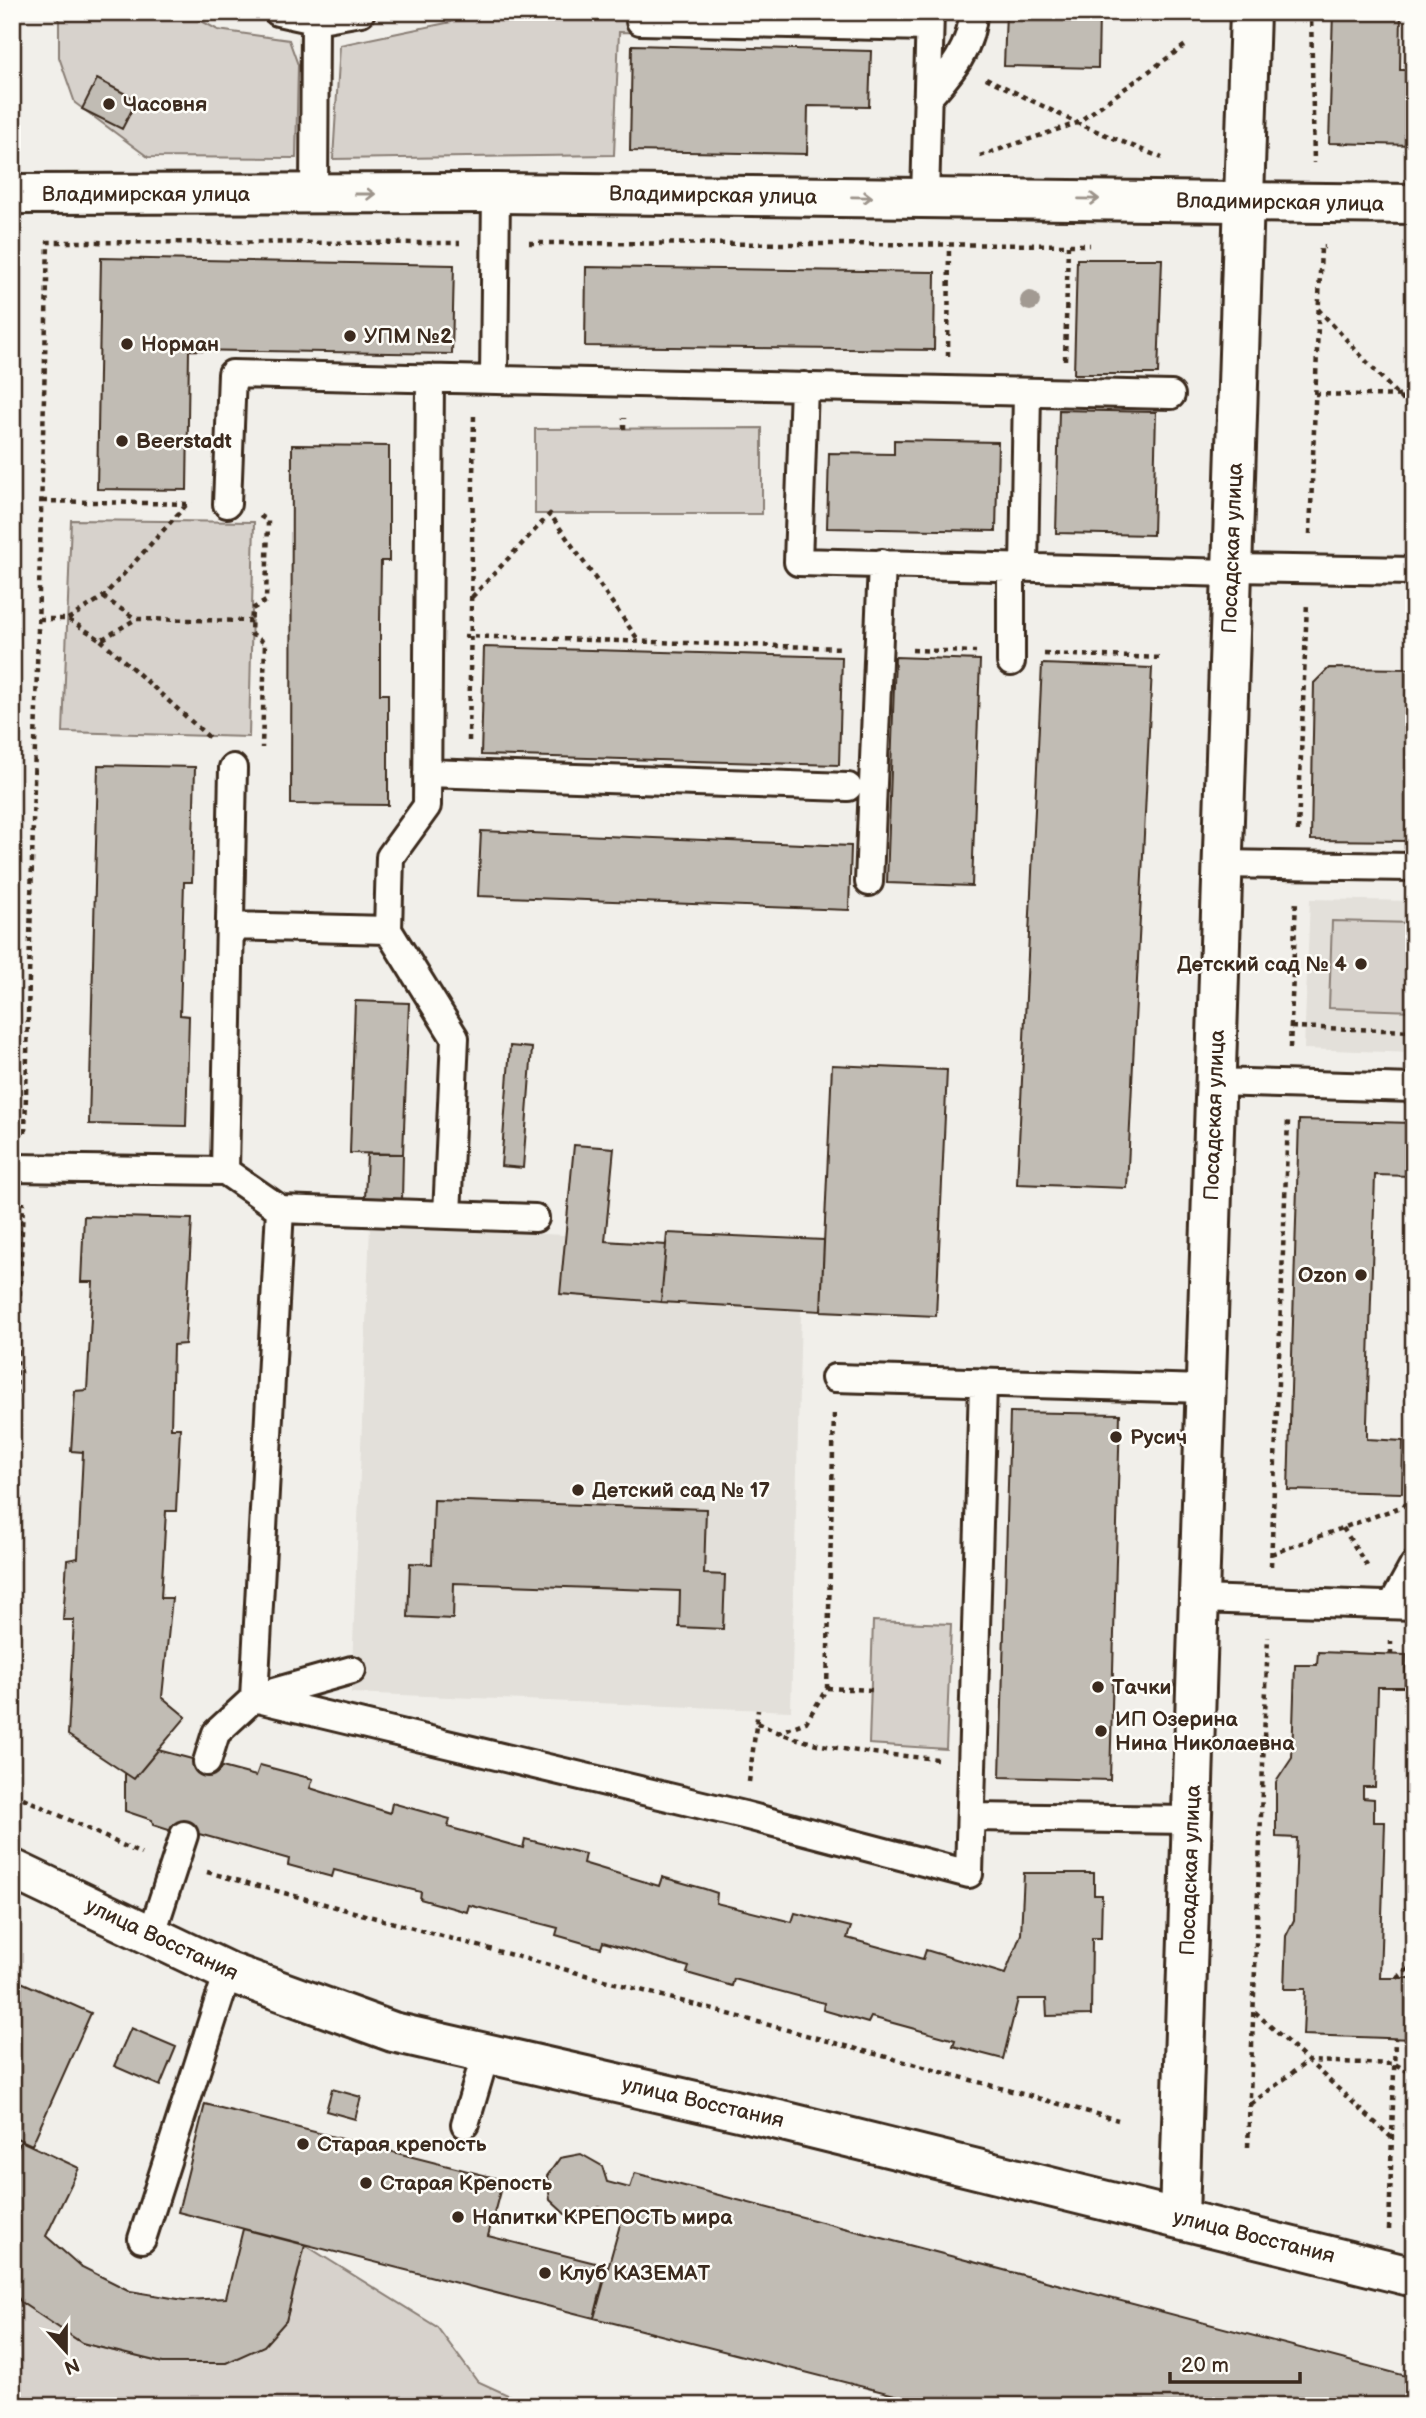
<svg xmlns="http://www.w3.org/2000/svg" width="1426" height="2418" viewBox="0 0 1426 2418" font-family="'Balsamiq Sans',sans-serif">
<style>
.built{fill:#e3e0da}
.green{fill:#d7d2cc;stroke:#897e75;stroke-width:2}
.building{fill:#c1bcb4;stroke:#3b2a1e;stroke-width:2}
.lines{fill:none;stroke-linecap:round;stroke-linejoin:round}
.service-casing{stroke:#3b2a1e;stroke-width:32}
.minor-casing{stroke:#3b2a1e;stroke-width:44}
.tertiary-casing{stroke:#3b2a1e;stroke-width:44}
.secondary-casing{stroke:#3b2a1e;stroke-width:44}
.path{stroke:#3b2a1e;stroke-width:4.5;stroke-dasharray:5 5;stroke-linecap:butt}
.service{stroke:#fdfcf7;stroke-width:26}
.minor{stroke:#fdfcf7;stroke-width:38}
.tertiary{stroke:#fdfcf7;stroke-width:38}
.secondary{stroke:#fdfcf7;stroke-width:38}
.tree{fill:#a29a92}
.oneway{stroke:#9c938a}
.poi-dot{fill:#3b2a1e;stroke:#fdfcf7;stroke-width:2.5}
.labels{text-anchor:middle;stroke-width:5;stroke-linejoin:round;paint-order:stroke}
.poi-label{font-size:21px;font-weight:bold;fill:#3b2a1e;stroke:#fdfcf7;text-anchor:start}
.street-label{font-size:21px;fill:#3b2a1e;stroke:#fdfcf7}
</style>
<rect width="100%" height="100%" fill="#f1efea"/>
<filter id="ink" filterUnits="userSpaceOnUse"><feTurbulence type="fractalNoise" baseFrequency=".0143" numOctaves="2"/><feDisplacementMap in="SourceGraphic" scale="14" xChannelSelector="R" yChannelSelector="G"/><feConvolveMatrix kernelMatrix="1 2 1 2 8 2 1 2 1" color-interpolation-filters="sRGB"/></filter>
<g filter="url(#ink)">
<path class="built" d="M1310,899L1414,901V1053L1304,1049Z
M370,1226L565,1235L560,1294L801,1310L791,1711L351,1693Z"/>
<path class="green" d="M59,12H185L218,30L289,40L298,65L296,158L148,157L75,103L59,57Z
M460,12H888L887,38L619,32L614,155L333,159L340,45L451,22Z
M762,428V514H535V429Z
M71,520L254,522L249,737L63,732Z
M1332,921L1414,923V1011L1329,1008Z
M873,1621L951,1624L946,1749L869,1744Z
M305,2245L437,2327L477,2381L532,2406H12V2290L82,2343L163,2363H226L286,2321Z"/>
<path class="building" d="M1006,12H1099L1098,68L1004,66Z
M1333,12H1401L1400,70H1410V60H1414V145L1329,143Z
M632,45L871,51L869,107L808,106L807,154L630,151Z
M97,79L137,100L122,129L82,109Z
M101,258L454,265L452,354L189,350L187,490L97,489Z
M1077,259H1162L1158,374H1074Z
M586,267L935,272L934,350L585,346Z
M1407,277L1414,278V339H1406Z
M1059,410L1156,412L1153,535L1056,533Z
M894,440L998,442L996,531L827,528L829,453L894,454Z
M292,445L389,446V561H381L380,623V694H388V805L291,804Z
M484,647L842,657L839,765L481,755Z
M895,657L980,660L972,886L887,883Z
M1042,664L1152,668L1127,1188L1017,1184Z
M1329,668L1414,669L1411,841L1311,840L1314,683Z
M98,765L195,767L192,882H184L180,1015L189,1016L186,1126L89,1124Z
M481,831L851,846L849,910L478,896Z
M355,1001L409,1003L403,1154L350,1153Z
M510,1046L532,1048L523,1168L501,1166Z
M832,1065L947,1070L936,1316L821,1311Z
M1299,1120L1413,1123L1411,1176L1375,1175L1367,1422V1439L1403,1441L1402,1493L1288,1490Z
M574,1145L614,1148L605,1241L666,1245L661,1302L560,1294Z
M367,1154H403L402,1200L365,1198Z
M84,1216L192,1219L185,1344L173,1345L171,1428H180L176,1511H166L161,1598H172L162,1697L186,1717L134,1779L68,1735L74,1620H63L67,1560L78,1558L83,1452L71,1451L75,1391L87,1390L93,1282H81Z
M667,1233L824,1240L821,1311L661,1302Z
M1010,1412L1120,1414L1110,1780L1000,1777Z
M434,1500L706,1509L704,1574L725,1575L723,1629L679,1627L680,1591L454,1583L453,1619L408,1617L410,1563L432,1564Z
M1318,1652L1406,1655L1405,1687H1378L1375,1787H1363V1798L1374,1799V1822H1385L1380,1978H1414V2054L1413,2039L1303,2035L1305,1989H1284L1286,1936L1294,1920L1297,1838L1276,1837V1782L1292,1758L1295,1665H1317Z
M158,1750L256,1776L260,1765L313,1779L310,1788L390,1813L392,1803L450,1819L448,1827L523,1848L525,1839L585,1854L583,1863L659,1886L662,1877L705,1889L717,1893L716,1903L792,1922L795,1913L851,1927L847,1938L923,1959L926,1950L1005,1974L1021,1934L1024,1873H1094V1895H1102L1101,1938H1092L1091,2015L1047,2016L1046,1999H1018L1003,2059L953,2046L955,2040L871,2017L868,2023L823,2010L824,2003L734,1979L732,1986L687,1973L689,1967L603,1942L601,1948L556,1935L558,1928L469,1905L467,1912L420,1899L421,1892L334,1870L332,1877L288,1865L289,1859L199,1834L197,1839L153,1825L152,1820L125,1811V1773L134,1779Z
M12,1978L91,2013L32,2145L12,2136Z
M131,2028L176,2047L160,2086L114,2066Z
M332,2089L361,2097L355,2119L326,2111Z
M205,2104L503,2180L488,2236L607,2266L594,2318L178,2212Z
M21,2141L79,2168L46,2236L80,2266L130,2291L184,2300L226,2298L243,2229L305,2245L286,2321L264,2346L226,2363H163L82,2343L22,2303L12,2290V2160Z
M581,2154L602,2166L607,2182L630,2188L635,2173L1414,2378V2406H938L594,2318L623,2214L599,2207L583,2216L565,2214L550,2200L547,2176L560,2158Z"/>
<g class="lines">
<g class="service-casing">
<path id="service" d="M278,12L315,20L314,194
M315,20L361,12
M640,21L929,27
M927,99C950,73 972,49 973,12
M925,198L930,12
M430,378L427,806L390,857L388,930L455,1038L447,1215
M494,378L496,193
M804,386L798,562L1232,573
M227,504L232,374L1171,395
M1011,568V662
M1024,568L1027,392
M1232,568L1414,571
M427,773L848,787
M1222,864L1411,867L1414,864
M869,882L882,563
M230,926L388,930
M1215,1082L1414,1088
M12,1168L225,1171L280,1209L535,1218
M225,1171L233,768
M835,1378L1205,1389
M1199,1599L1414,1606
M1392,1605L1414,1565
M256,1697L352,1670
M254,1698L744,1815L969,1874L983,1383
M207,1762L216,1733L254,1698L280,1209
M971,1817L1191,1820
M151,1936L184,1835
M465,2124L486,2053
M142,2239L228,1972"/>
</g>
<g class="minor-casing">
<path id="minor" d="M1179,2217L1250,12"/>
</g>
<g class="tertiary-casing">
<path id="tertiary" d="M12,194L496,193L1414,204"/>
</g>
<g class="secondary-casing">
<path id="secondary" d="M12,1869L228,1972L393,2032L783,2121L1414,2277"/>
</g>
<path class="path" d="M1311,12L1314,163
M986,78L1077,123L1162,158
M980,156L1077,123L1187,44
M529,243L1090,245
M1318,309L1414,413
M948,356L949,245
M1065,360L1068,245
M1315,394L1414,396
M624,429V418
M42,501L192,504
M260,516L268,521L266,601L252,609L251,634L265,643L262,748
M1310,534L1321,247H1325
M103,597L136,619
M472,597L550,514L639,641
M39,619H68L101,640L136,619L251,621
M68,619L103,597L187,504
M464,636L843,648
M101,640L212,740
M912,650L976,652
M1044,654L1163,658
M469,741L474,414
M1298,831L1307,602
M1291,1027L1414,1031
M1290,1048L1296,899
M25,1133L48,242L460,243
M12,1515L23,1202
M1343,1528L1369,1569
M1271,1554L1414,1502
M1271,1566L1288,1120
M1391,1655V1641
M1405,1667L1414,1671
M827,1688L872,1690
M757,1723C813,1751 876,1753 937,1759
M777,1733L806,1722L827,1688L834,1413
M12,1782L19,1796L141,1854
M749,1782L758,1710
M207,1872L1118,2120
M1397,1978L1414,1964
M1255,2012L1308,2061L1395,2064L1414,2075
M1251,2104L1308,2061L1392,2138
M1248,2147L1268,1637
M1389,2230L1395,2039"/>
<use href="#service" class="service"/>
<use href="#minor" class="minor"/>
<use href="#tertiary" class="tertiary"/>
<use href="#secondary" class="secondary"/>
</g>
<circle class="tree" cx="1030" cy="301" r="10"/>
<defs><path id="oneway-shaft" d="M-6 0H5M1.5-3L5.5 0L1.5 3" fill="none" stroke-width="1.6" stroke-linecap="round" stroke-linejoin="round" transform="scale(1.75)"/></defs>
<g class="oneway">
<use href="#oneway-shaft" transform="translate(365 194)"/>
<use href="#oneway-shaft" transform="translate(862 197) rotate(1)"/>
<use href="#oneway-shaft" transform="translate(1089 199) rotate(1)"/>
</g>
</g>
<g class="poi-dot">
<circle cx="109" cy="104" r="7"/>
<circle cx="350" cy="336" r="7"/>
<circle cx="127" cy="344" r="7"/>
<circle cx="122" cy="441" r="7"/>
<circle cx="1361" cy="964" r="7"/>
<circle cx="1361" cy="1275" r="7"/>
<circle cx="1116" cy="1437" r="7"/>
<circle cx="578" cy="1490" r="7"/>
<circle cx="1098" cy="1687" r="7"/>
<circle cx="1101" cy="1731" r="7"/>
<circle cx="303" cy="2144" r="7"/>
<circle cx="366" cy="2183" r="7"/>
<circle cx="458" cy="2217" r="7"/>
<circle cx="545" cy="2273" r="7"/>
</g>
<g class="labels">
<g class="poi-label">
<text x="123" y="111">Часовня</text>
<text x="364" y="343">УПМ №2</text>
<text x="141" y="351">Норман</text>
<text x="136" y="448">Beerstadt</text>
<text x="1347" y="971" text-anchor="end">Детский сад № 4</text>
<text x="1347" y="1282" text-anchor="end">Ozon</text>
<text x="1130" y="1444">Русич</text>
<text x="592" y="1497">Детский сад № 17</text>
<text x="1112" y="1694">Тачки</text>
<text x="1115" y="1726">ИП Озерина<tspan x="1115" dy="24">Нина Николаевна</tspan></text>
<text x="317" y="2151">Старая крепость</text>
<text x="380" y="2190">Старая Крепость</text>
<text x="472" y="2224">Напитки КРЕПОСТЬ мира</text>
<text x="559" y="2280">Клуб КАЗЕМАТ</text>
</g>
<g class="street-label">
<text x="146" y="201">Владимирская улица</text>
<text transform="translate(713 195) rotate(1)" y="7">Владимирская улица</text>
<text transform="translate(1280 202) rotate(1)" y="7">Владимирская улица</text>
<text transform="translate(1232 548) rotate(-88)" y="7">Посадская улица</text>
<text transform="translate(1214 1115) rotate(-88)" y="7">Посадская улица</text>
<text transform="translate(1190 1870) rotate(-88)" y="7">Посадская улица</text>
<text transform="translate(162 1939) rotate(25)" y="7">улица Восстания</text>
<text transform="translate(703 2102) rotate(13)" y="7">улица Восстания</text>
<text transform="translate(1254 2236) rotate(14)" y="7">улица Восстания</text>
</g>
</g>
<rect width="1426" height="2418" fill="none" stroke="#fdfcf7" stroke-width="42"/>
<rect x="21" y="21" width="1384" height="2376" fill="none" stroke="#3b2a1e" stroke-width="2.5" filter="url(#ink)"/>
<g transform="translate(66 2351) rotate(159)" stroke="#fdfcf7" stroke-width="5" paint-order="stroke">
<path d="M0-5L12 26L0 18L-12 26Z" fill="#3b2a1e"/>
<text y="-10" font-size="19" font-weight="bold" text-anchor="middle" fill="#3b2a1e">N</text>
</g>
<path d="M1170 2372v10h130v-10" fill="none" stroke="#3b2a1e" stroke-width="3.5"/>
<text x="1181" y="2372" font-size="21" fill="#3b2a1e" stroke="#fdfcf7" stroke-width="5" paint-order="stroke">20 m</text>
</svg>
